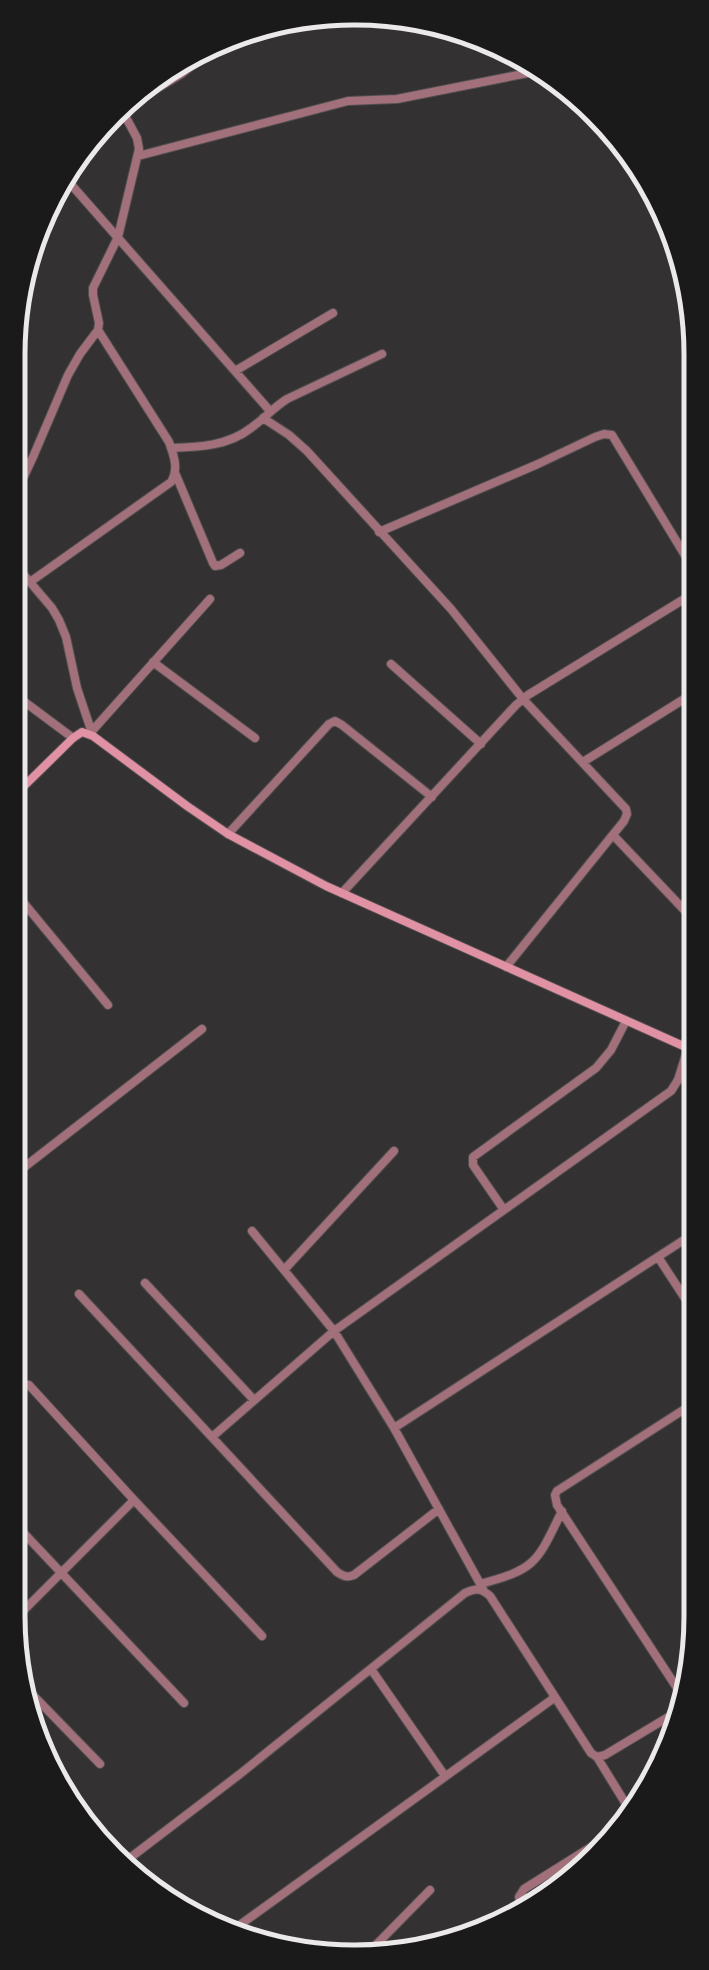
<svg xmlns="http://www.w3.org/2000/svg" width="709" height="1970" viewBox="0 0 709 1970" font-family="'Crimson Pro',serif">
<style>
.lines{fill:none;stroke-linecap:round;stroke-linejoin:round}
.street-casing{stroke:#514e4f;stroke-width:10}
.secondary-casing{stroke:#514e4f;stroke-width:10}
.street{stroke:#a1707b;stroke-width:8}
.secondary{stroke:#e091a3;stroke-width:8}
.rim{fill:none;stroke:#ebe9e9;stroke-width:5}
</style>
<rect width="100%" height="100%" fill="#343132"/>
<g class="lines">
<g class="street-casing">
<path id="street" d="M128,106L181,74L208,53
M138,156L348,101L397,99L533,72
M68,181L270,411
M235,371L333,313
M263,418L289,435L307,451L451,609L523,699L626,809L627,814L624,821L506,967
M171,448C199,447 228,446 251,428C264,419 274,407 287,399L382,354
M176,475L213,563L215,566L221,565L240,553
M18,489L33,457L68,375L80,354L98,330L99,323L93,295V288L118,237L139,149L137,138L123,112
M379,532L538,464L595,437L604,434L612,435L689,562
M18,568L52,608L59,620L66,637L77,688L93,736
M30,582L171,482C179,469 174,456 169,442L98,330
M153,662L255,738
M391,664L481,744
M18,697L73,738
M92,731L210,599
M583,762L689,696
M228,834L329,724L335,721L342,725L432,797
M613,835L689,915
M342,893L516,705L528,695L689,596
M18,896L108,1005
M18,1172L202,1029
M504,1210L473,1165V1157L596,1068L611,1050L626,1021
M252,1231L334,1331L394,1428L483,1589
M658,1257L690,1306
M284,1270L394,1151
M145,1283L254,1400
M79,1294L337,1572C343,1576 347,1578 354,1575L439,1509
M394,1428L690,1236
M212,1437L334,1331L671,1091L678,1080L688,1048
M134,1500L262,1636
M18,1527L184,1703
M480,1584C537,1569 537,1562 562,1511
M18,1616L134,1500L29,1385
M371,1669L445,1776
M27,1689L100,1764
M681,1694L557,1505L555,1495L557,1491L691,1405
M597,1757L629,1809
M126,1861L240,1774L465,1593C476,1588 481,1588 490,1596L591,1753L597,1757L605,1755L675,1713
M521,1904L519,1897L524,1889L604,1839
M237,1927L554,1698
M370,1951L430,1890"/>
</g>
<g class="secondary-casing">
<path id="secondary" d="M18,792L73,738L82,732L93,736L187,806L228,834L326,886L690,1049"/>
</g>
<use href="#street" class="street"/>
<use href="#secondary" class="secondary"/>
</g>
<path d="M0 0H709V1970H0ZM354 25H355A329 329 0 0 1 684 354V1616A329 329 0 0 1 355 1945H354A329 329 0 0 1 25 1616V354A329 329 0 0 1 354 25Z" fill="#1b1a1a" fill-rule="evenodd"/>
<path class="rim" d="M354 25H355A329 329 0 0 1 684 354V1616A329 329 0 0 1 355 1945H354A329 329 0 0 1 25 1616V354A329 329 0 0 1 354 25Z"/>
</svg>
